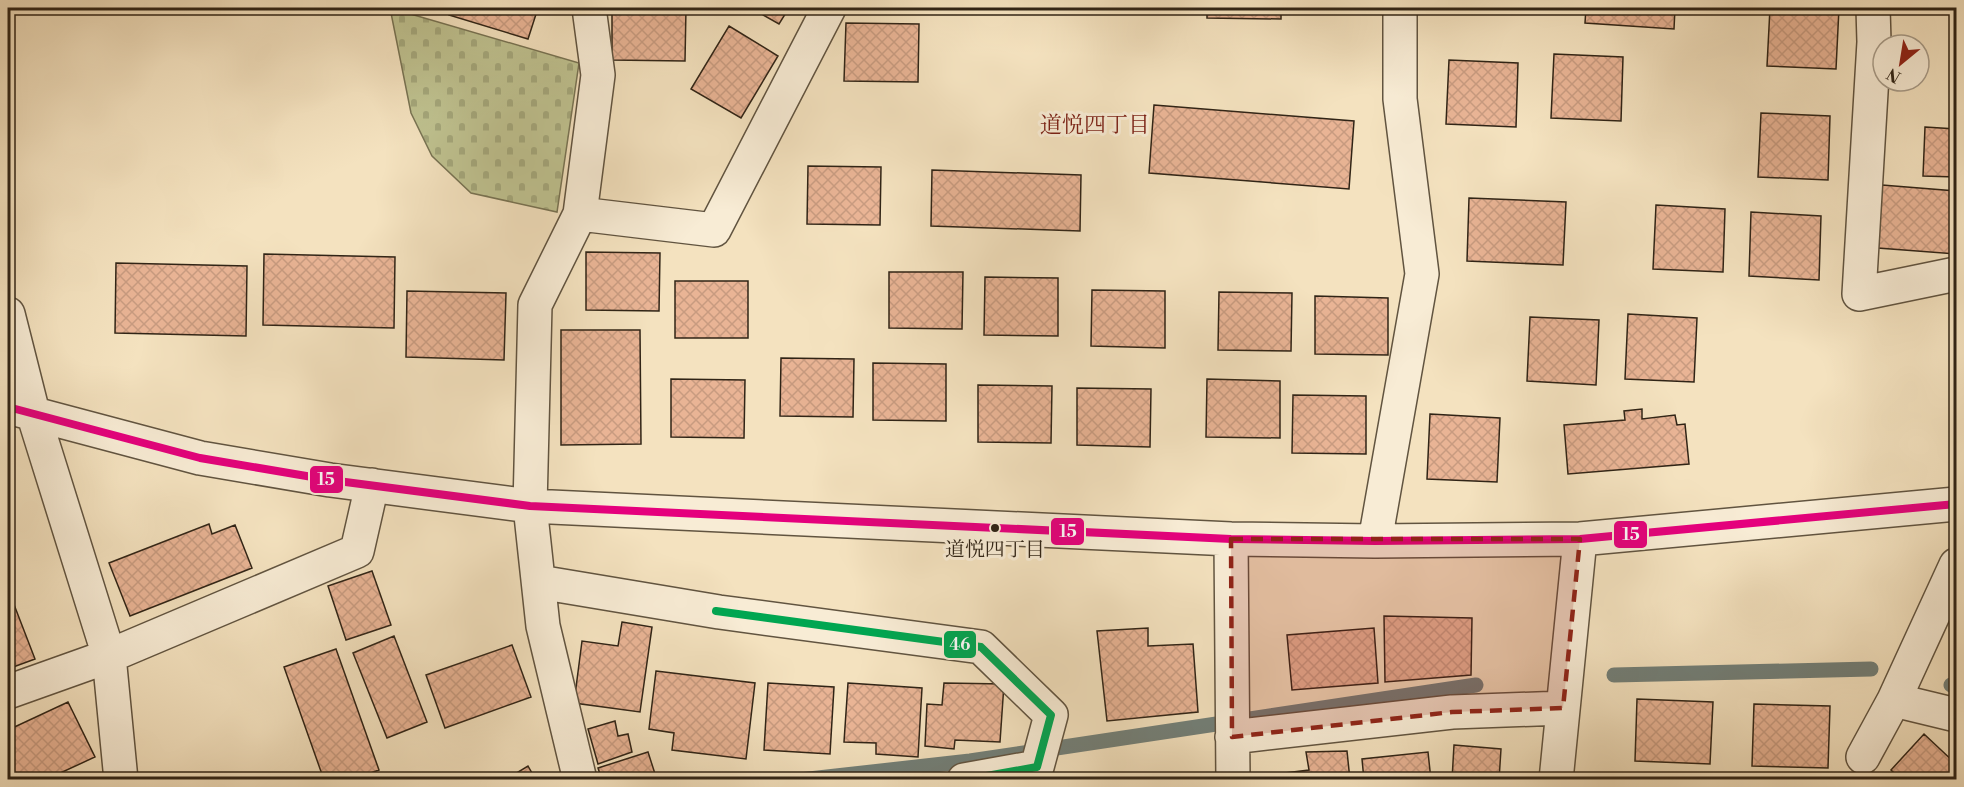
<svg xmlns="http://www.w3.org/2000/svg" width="1964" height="787" viewBox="0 0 1964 787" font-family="'Libre Bodoni','Noto Serif JP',serif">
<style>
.cemetery{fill:url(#cemetery-stones);stroke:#787353;stroke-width:1.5}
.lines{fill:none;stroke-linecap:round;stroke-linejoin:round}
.stream{stroke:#727f78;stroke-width:15}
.building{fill:url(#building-cross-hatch);stroke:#302416;stroke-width:1.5}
.minor-casing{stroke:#615440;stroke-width:36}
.minor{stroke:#f8ecd5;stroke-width:33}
.bus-1-casing{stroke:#f8ecd5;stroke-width:12}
.bus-2-casing{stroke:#f8ecd5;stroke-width:12}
.bus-1{stroke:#e5007d;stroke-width:8}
.bus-2{stroke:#00a651;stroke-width:8}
.marked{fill:#8f2418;fill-opacity:0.2;stroke:#8f2418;stroke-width:4.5;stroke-dasharray:12 8;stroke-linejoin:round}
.bus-dot{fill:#302416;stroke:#f8ecd5;stroke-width:2}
.labels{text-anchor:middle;stroke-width:6;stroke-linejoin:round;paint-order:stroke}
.bus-label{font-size:20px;fill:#302416;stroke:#f8ecd5}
.neighbourhood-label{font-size:22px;fill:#7a1f14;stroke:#f8ecd5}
.line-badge{stroke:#f8ecd5;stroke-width:2}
.badge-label{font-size:16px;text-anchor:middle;font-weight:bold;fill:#fff}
</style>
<defs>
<pattern id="cemetery-stones" width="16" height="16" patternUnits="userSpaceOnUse" patternTransform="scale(1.5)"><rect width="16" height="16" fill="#bfc290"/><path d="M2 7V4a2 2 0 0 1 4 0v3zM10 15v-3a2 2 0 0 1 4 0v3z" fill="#a4a77b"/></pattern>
<pattern id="building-cross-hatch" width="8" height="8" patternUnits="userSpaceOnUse" patternTransform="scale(1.5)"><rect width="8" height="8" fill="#e9b495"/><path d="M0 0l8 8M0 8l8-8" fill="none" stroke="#c89b80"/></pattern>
</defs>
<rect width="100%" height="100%" fill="#f4e2bf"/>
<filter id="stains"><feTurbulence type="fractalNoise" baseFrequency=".00333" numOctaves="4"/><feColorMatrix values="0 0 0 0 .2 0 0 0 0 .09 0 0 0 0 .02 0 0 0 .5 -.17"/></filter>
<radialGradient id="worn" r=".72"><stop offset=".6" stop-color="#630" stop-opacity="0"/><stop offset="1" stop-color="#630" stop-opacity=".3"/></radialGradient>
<path class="cemetery" d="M390,8L579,63L557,212L471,193L432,156L411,113Z"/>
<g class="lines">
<path class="stream" d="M1614,675L1871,669
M1951,685L1956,687
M800,780L970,761L1476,685"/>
</g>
<path class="building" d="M451,8H538L528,39L449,15Z
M612,8H686L685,61L612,60Z
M751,8H789L779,24Z
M1207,8H1281V19L1207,18Z
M1586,8H1675L1674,29L1585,23Z
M1770,8H1839L1836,69L1767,66Z
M846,23L919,24L918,82L844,81Z
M729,26L778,56L741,118L691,89Z
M1554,54L1623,57L1621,121L1551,118Z
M1449,60L1518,63L1516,127L1446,124Z
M1154,105L1354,121L1349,189L1149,173Z
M1761,113L1830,116L1828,180L1758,177Z
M1925,127L1956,129V177L1923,176Z
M808,166L881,167L880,225L807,224Z
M932,170L1081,175L1080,231L931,226Z
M1882,185L1956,191V254L1878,248Z
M1469,198L1566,202L1563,265L1467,261Z
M1656,205L1725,209L1723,272L1653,269Z
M1751,212L1821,216L1819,280L1749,276Z
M586,252L660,253L659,311L586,310Z
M264,254L395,257L394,328L263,325Z
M116,263L247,266L246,336L115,333Z
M889,272H963L962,329L889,328Z
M985,277L1058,278V336L984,335Z
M675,281H748V338H675Z
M1092,290L1165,291V348L1091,346Z
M407,291L506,293L504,360L406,357Z
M1219,292L1292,293L1291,351L1218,350Z
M1315,296L1388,298V355L1315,354Z
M1628,314L1697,318L1694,382L1625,379Z
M1530,317L1599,320L1596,385L1527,381Z
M561,330H640L641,444L561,445Z
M781,358L854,359L853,417L780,416Z
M873,363L946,364V421L873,420Z
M671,379L745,380L744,438L671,437Z
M1207,379L1280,381V438L1206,437Z
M978,385L1052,386L1051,443L978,442Z
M1077,388L1151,389L1150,447L1077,445Z
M1293,395L1366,396V454L1292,453Z
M1642,409V419L1675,415L1677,425L1685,424L1689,464L1568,474L1564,425L1625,420L1624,411Z
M1430,414L1500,418L1497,482L1427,479Z
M209,524L212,534L235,525L252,568L130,616L109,563Z
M372,571L391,625L346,640L328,586Z
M8,589L35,659L8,669Z
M1384,616L1472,618L1471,675L1385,682Z
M622,622L652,627L640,712L574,703L582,641L618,646Z
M1148,628V646L1193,644L1198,712L1107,721L1097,631Z
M1374,628L1378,683L1292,690L1287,635Z
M394,636L427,722L387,738L353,653Z
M512,645L531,697L445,728L426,675Z
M336,649L379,770L351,780H324L284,667Z
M656,671L755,683L746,759L672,750L674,733L649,729Z
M768,683L834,687L830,754L764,750Z
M848,683L922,688L918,757L876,754V743L844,742Z
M944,683L1004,684L1000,742L955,740L954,749L925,746L927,704L942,705Z
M1637,699L1713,702L1710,764L1635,761Z
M68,702L95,757L45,780H8V730Z
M1754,704L1830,706L1828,768L1752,766Z
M615,721L618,736L628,734L632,752L598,764L588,729Z
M1924,734L1956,764V780H1901L1891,770Z
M1454,745L1501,749L1499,780H1452Z
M1347,751L1350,780H1269V775L1309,770L1306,752Z
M648,752L657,780H602L598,768Z
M1428,752L1431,780H1364L1362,759Z
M528,766L536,780H505Z"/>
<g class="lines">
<g class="minor-casing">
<path id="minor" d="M1873,8L1874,42L1859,294L1956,274
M580,214L714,230L829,8
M8,314L33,413L109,656L121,780
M8,407L200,458L330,480L530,506L1231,539L1375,541L1580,539L1956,504
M1231,539L1233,780
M1375,541L1422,274L1400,99V8
M539,582L719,612L981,647L1051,715L1037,767L964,780
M8,692L109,656L357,551L372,485
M1894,700L1956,715
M1232,737L1452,712L1563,708
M1863,757L1894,700L1956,565
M580,780L543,626L530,506L535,305L580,214L598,75L589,8
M1556,780L1580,539"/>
</g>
<use href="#minor" class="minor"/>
<g class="bus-1-casing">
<path id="bus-1" d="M8,407L200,458L330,480L530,506L1231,539L1375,541L1580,539L1956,504"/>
</g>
<g class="bus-2-casing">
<path id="bus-2" d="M716,611L981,647L1051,715L1037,767L964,780"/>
</g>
<use href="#bus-1" class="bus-1"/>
<use href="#bus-2" class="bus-2"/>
</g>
<path class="marked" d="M1231,539H1580L1563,708L1452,712L1232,737Z"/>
<circle class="bus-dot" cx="995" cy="528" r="5"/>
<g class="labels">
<g class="bus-label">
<text x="995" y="556">道悦四丁目</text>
</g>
<g class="neighbourhood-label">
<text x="1095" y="132">道悦四丁目</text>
</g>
</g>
<g class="line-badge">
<rect x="309" y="465" width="35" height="29" rx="6" fill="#e5007d"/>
<rect x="1050" y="517" width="35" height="29" rx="6" fill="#e5007d"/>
<rect x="1613" y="520" width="35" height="29" rx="6" fill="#e5007d"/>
<rect x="943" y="630" width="34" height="29" rx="6" fill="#00a651"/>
</g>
<g class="badge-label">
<text x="326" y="485">15</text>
<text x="1068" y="537">15</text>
<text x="1631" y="540">15</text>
<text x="960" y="650">46</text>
</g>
<rect width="1964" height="787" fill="none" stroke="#f4e2bf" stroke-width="30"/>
<rect x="9" y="9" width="1946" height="769" fill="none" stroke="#302416" stroke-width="3"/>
<rect x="15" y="15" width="1934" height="757" fill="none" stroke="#302416" stroke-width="1.5"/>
<g transform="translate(1901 63) rotate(210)"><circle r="28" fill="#f8ecd5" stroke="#a89c89" stroke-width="1.5"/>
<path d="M0-4.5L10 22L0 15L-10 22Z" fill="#8f2418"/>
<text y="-9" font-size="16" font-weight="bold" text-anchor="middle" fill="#302416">N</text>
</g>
<rect width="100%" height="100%" filter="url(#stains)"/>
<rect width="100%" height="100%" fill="url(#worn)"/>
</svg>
